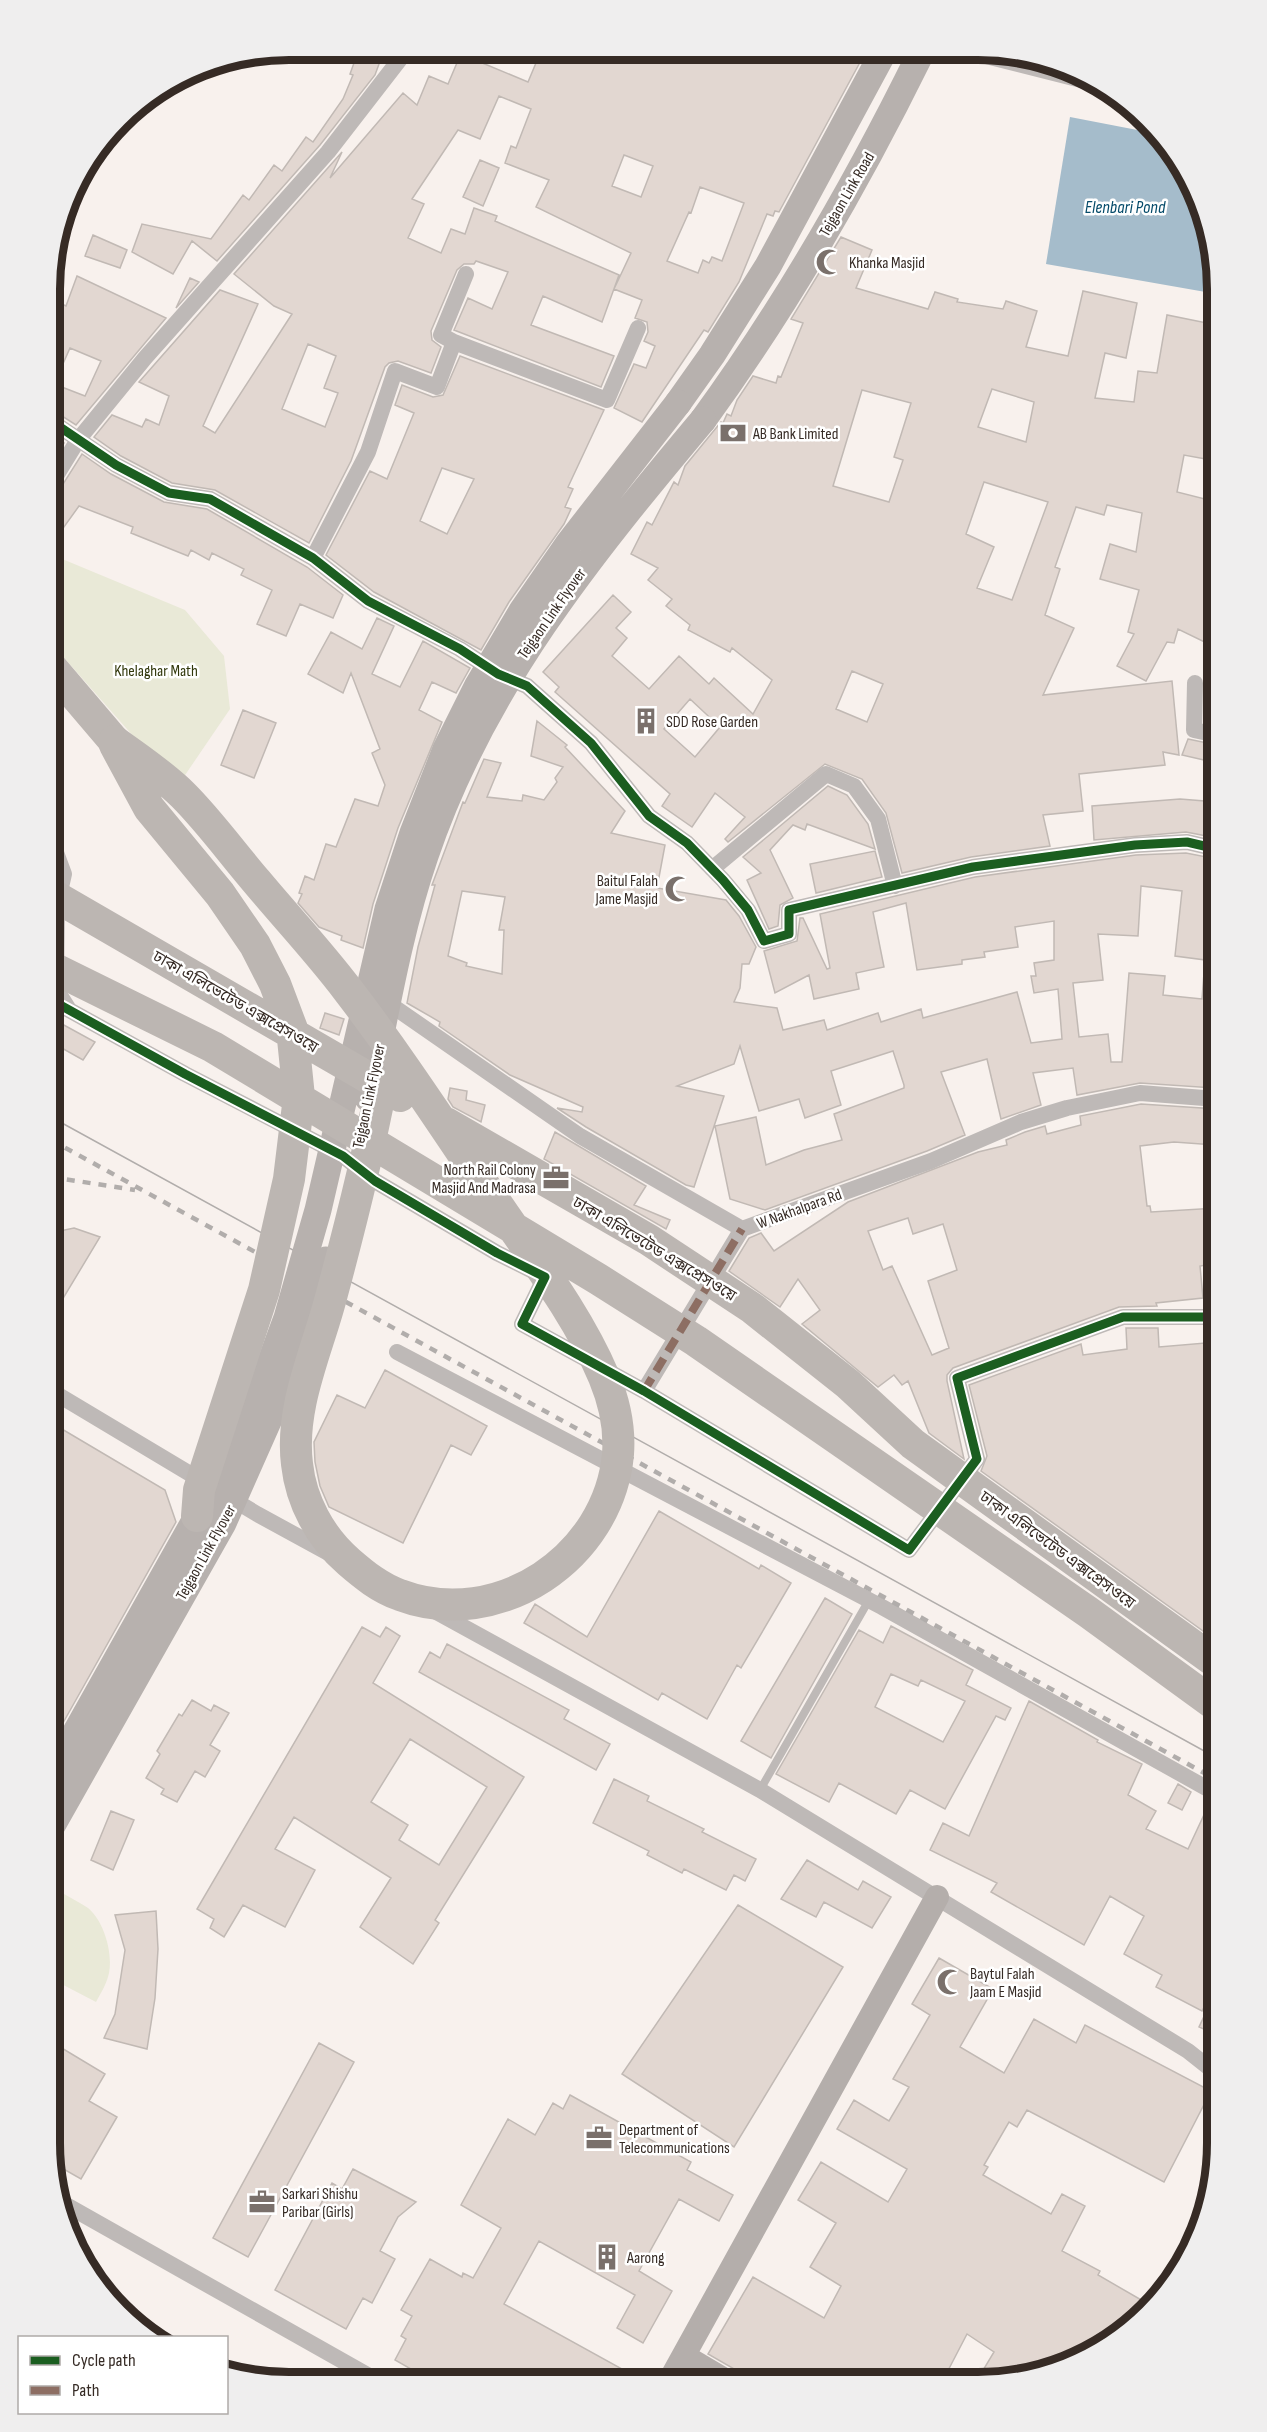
<svg xmlns="http://www.w3.org/2000/svg" width="1267" height="2432" viewBox="0 0 1267 2432" font-family="'Sofia Sans Condensed','Noto Sans Bengali',sans-serif">
<style>
.green{fill:#e9e9d7}
.water{fill:#a5bccb}
.building{fill:#e2d7d1;stroke:#c1b9b4;stroke-width:1.5;fill-rule:evenodd}
.lines{fill:none;stroke-linecap:round;stroke-linejoin:round}
.lane{stroke:#beb9b7;stroke-width:8}
.street{stroke:#beb9b7;stroke-width:16}
.secondary{stroke:#b4aeab;stroke-width:24}
.primary{stroke:#b7b1ae;stroke-width:27}
.highway{stroke:#bcb6b2;stroke-width:32}
.tram{stroke:#b1adab;stroke-width:1.5}
.rail{stroke:#b1adab;stroke-width:4.5;stroke-dasharray:8 8;stroke-linecap:butt}
.primary-bridge{stroke:#b7b1ae;stroke-width:27}
.highway-bridge{stroke:#bcb6b2;stroke-width:32}
.quiet{stroke:#8d6e63;stroke-width:8;stroke-dasharray:15 8;stroke-linecap:butt}
.cycleway-casing{stroke:#fff;stroke-width:13}
.cycleway{stroke:#1b5e20;stroke-width:9}
.labels{text-anchor:middle;stroke-width:5;stroke-linejoin:round;paint-order:stroke}
.street-label{font-size:16px;fill:#362b25;stroke:#fff}
.poi-label{font-size:16px;fill:#362b25;stroke:#fff;text-anchor:start}
.park-label{font-size:16px;fill:#31370b;stroke:#fff}
.water-label{font-size:18px;font-style:italic;fill:#054b6a;stroke:#fff}
.rim{fill:none;stroke:#362b25;stroke-width:8}
</style>
<rect width="100%" height="100%" fill="#f8f1ed"/>
<path class="green" d="M55,556L185,610L224,656L230,709L181,781L142,746L51,643V560Z
M64,1894C72,1899 81,1903 88,1908C104,1921 113,1953 109,1973C107,1983 101,1993 96,2002L50,1978V1921Z"/>
<path class="water" d="M1070,117L1158,134L1177,156L1205,213L1217,294L1046,264Z"/>
<path class="building" d="M326,50H372L379,64L375,75L320,145L217,261L192,241L173,274L132,252L142,224L211,239L243,195L249,200L274,165L282,171L306,137L313,142L343,99L353,75L350,74L354,63Z
M462,51H485L480,62L528,82L541,51L829,53L849,61L852,53H865L779,212L775,211L773,216L767,214L739,282L708,332L704,330L642,422L614,408L634,364L646,368L655,346L644,341L648,332L647,322L635,318L642,300L614,289L631,253L536,207L549,180L505,163L511,146L516,148L531,109L499,96L480,139L458,130L412,199L424,204L408,238L441,253L451,229L465,234L474,208L497,216L495,221L619,275L602,322L543,296L531,325L614,356L601,387L454,330L468,298L492,309L508,272L476,261L474,264H464L457,270L431,331L432,340L441,347L431,373L398,361L389,363L385,367L351,461L309,543L215,490L172,483L121,456L94,437L112,415L142,427L146,419L159,425L169,396L139,382L220,290L258,304L203,426L215,433L292,314L274,306L234,274L342,152L330,178L403,93L417,105L429,76L448,84ZM624,155L653,166L641,197L612,186ZM700,187L744,203L722,261L712,257L709,263L703,260L698,273L667,261L689,212L691,213ZM308,344L336,356L324,388L338,393L325,427L282,409Z
M480,160L499,168L483,206L463,197Z
M93,235L127,250L120,268L85,256Z
M841,237L872,250L856,288L928,309L935,292L958,299L957,302L1003,309L1006,301L1037,311L1026,347L1068,356L1083,291L1137,303L1126,358L1105,353L1095,398L1134,402L1138,371L1157,373L1167,315L1217,325L1209,381L1217,383V461L1184,455L1177,492L1217,502V578L1214,591L1217,592V648L1178,629L1174,643L1167,642L1146,681L1117,666L1134,634L1128,632L1139,590L1100,579L1110,544L1136,552L1142,513L1107,505L1104,515L1076,507L1055,567L1060,569L1045,615L1074,628L1043,695L1172,681L1179,755L1163,752L1165,765L1079,774L1083,811L1043,815L1050,846L971,857L902,873L886,813L862,779L825,764L728,842L725,839L745,817L715,793L692,827L662,806L670,794L555,692L559,687L543,672L613,595L631,612L616,628L627,638L612,656L649,689L679,656L709,684L714,678L753,714L772,680L732,648L730,652L688,630L690,625L666,606L672,599L648,580L658,568L631,554L647,522L652,525L674,482L678,485L685,466L721,422L723,423L727,414L731,416L737,400L753,376L776,383L778,376L781,377L803,323L791,319ZM992,389L1034,402L1026,442L978,427ZM862,390L911,403L894,457L903,460L889,502L833,486ZM984,482L1048,502L1012,600L977,588L994,547L966,534ZM852,671L883,684L867,722L836,709ZM690,699L720,727L695,757L664,729Z
M77,276L166,318L76,425L54,411L56,407L51,405V299L66,306ZM70,348L101,361L85,396L54,384Z
M190,278L199,282L176,308Z
M460,356L604,410L568,487L573,489L565,507L571,509L564,524L509,602L481,650L374,592L326,555L370,471L387,479L414,413L395,405L402,385L433,397L443,395ZM442,468L474,479L447,534L420,521Z
M51,434L64,443L51,463Z
M82,454L111,474L164,502L207,509L307,567L343,595L333,618L300,604L286,636L257,624L272,590L241,575L244,569L212,553L209,560L191,550L188,556L131,533L133,527L79,506L51,545V494L60,489Z
M377,618L394,626L372,674L400,687L423,641L470,668L456,693L432,682L419,710L442,722L398,828L373,904L363,948L341,940L342,936L319,927L298,903L302,894L299,893L305,876L314,880L326,844L336,847L355,799L378,806L385,785L372,753L380,749L351,673L343,693L308,674L331,632L362,649Z
M1215,661H1217V724L1205,722V688Z
M243,710L276,723L254,778L221,765Z
M537,721L567,745L565,747L625,811L611,833L665,845L657,888L726,900L739,916L756,947L749,964H742L740,988L734,1002L777,1008L783,1030L824,1020L827,1030L878,1013L881,1022L921,1009L923,1018L1017,992L1031,1043L1062,1039L1058,989L1034,993L1031,976H1036L1034,963L1054,960V921L1015,927L1018,947L984,952L985,957L962,960V964L917,970L906,903L873,912L884,967L856,973L859,989L814,999L809,975L775,993L764,951L797,941L800,918H803L827,969L830,968L820,914L975,877L1136,855L1186,853L1217,859V1030L1214,1088L1140,1083L1077,1095L1073,1068L1033,1073L1041,1105L1001,1119L987,1059L941,1072L965,1135L927,1151L765,1210L730,1199L715,1126L756,1117L766,1165L804,1150L842,1140L834,1114L904,1088V1085L893,1051L831,1071L841,1105L805,1118L799,1099L759,1111L740,1046L734,1064L677,1086L724,1096L694,1187L686,1185L586,1127L557,1108L582,1112L583,1107L510,1075L439,1026L440,1022L407,1003L418,947L435,885H432L463,802L465,803L484,759L501,763L487,797L522,801L523,795L544,800L557,782L555,778L563,767L531,756ZM1141,886L1182,891L1175,956L1205,960L1202,999L1163,995L1165,976L1129,973L1122,1062H1111L1108,1034L1079,1037L1073,983L1103,980L1098,934L1138,936ZM462,891L505,897L499,930H504L502,974L466,966L467,963L448,956Z
M1188,739L1217,745V763L1182,755Z
M828,786L847,795L868,824L875,849L807,824L805,830L793,825L770,850L793,898L780,905L778,926L769,929L747,880L761,873L743,857Z
M1180,799L1217,802V838L1186,832L1094,840L1092,806Z
M875,851L882,877L816,893L810,864Z
M325,1013L344,1019L339,1035L320,1028Z
M51,1018L95,1042L83,1060L51,1042Z
M450,1088L467,1091L466,1100L485,1105L481,1122L453,1107L448,1099Z
M1141,1104L1217,1109L1215,1145L1174,1142L1140,1146L1147,1206H1150L1151,1212L1217,1208V1263L1200,1266L1203,1298L1156,1303L1157,1306L1119,1307L953,1368L947,1375V1381L964,1459L929,1433L908,1381L902,1385L894,1375L878,1387L802,1324L820,1310L798,1279L780,1307L729,1271L749,1238L761,1233L774,1251L848,1202L978,1152L1007,1145L1006,1140L1025,1132L1045,1126L1047,1134L1081,1125L1080,1116ZM908,1218L913,1234L943,1224L957,1270L928,1281L949,1348L932,1355L892,1266L883,1270L868,1231Z
M555,1132L646,1186L634,1205L670,1220L666,1229L544,1159Z
M74,1228L100,1237L50,1320V1233Z
M1126,1328H1158L1159,1347L1217,1342V1641L981,1471L987,1456L969,1385L1081,1344L1083,1355L1127,1349Z
M385,1370L487,1426L471,1455L451,1445L403,1543L329,1507L320,1486L315,1462L314,1442L337,1395L365,1408Z
M50,1422L165,1490L176,1522L50,1746Z
M659,1511L759,1569L761,1565L791,1583L741,1668L737,1665L707,1719L662,1693L658,1700L524,1623L535,1604L587,1637Z
M825,1598L852,1614L771,1758L741,1741Z
M891,1626L973,1670L966,1685L1011,1708L1005,1720L996,1716L945,1809L910,1790L896,1814L839,1783L829,1802L776,1774L859,1630L883,1643ZM891,1674L918,1686L921,1680L965,1701L943,1742L875,1707Z
M362,1627L380,1637L386,1627L400,1636L373,1683L524,1777L435,1920L439,1923L413,1964L360,1927L391,1878L294,1817L275,1849L315,1870L285,1927L243,1905L224,1937L210,1928L214,1919L197,1909ZM410,1739L487,1787L439,1865L399,1840L408,1825L371,1802Z
M447,1644L569,1710L564,1719L610,1744L596,1770L419,1672L430,1652L440,1658Z
M192,1700L211,1711L214,1705L229,1713L210,1745L220,1751L205,1777L195,1771L177,1802L161,1794L164,1789L146,1778L160,1754L157,1751L179,1714L182,1716Z
M1029,1701L1098,1740L1097,1742L1142,1764L1128,1795L1156,1811L1146,1829L1188,1849L1210,1802L1217,1804V1842L1208,1862L1217,1867V1907L1211,1919L1217,1922V1982L1202,2011L1156,1987L1162,1975L1124,1954L1144,1916L1110,1896L1084,1945L991,1892L997,1883L930,1850L943,1823L969,1836Z
M614,1779L649,1796L647,1801L704,1829L702,1832L756,1859L745,1881L734,1875L726,1890L684,1869L682,1873L647,1855L649,1851L593,1823Z
M1178,1784L1191,1792L1182,1810L1168,1803Z
M111,1811L134,1820L113,1870L91,1860Z
M807,1860L858,1890L863,1881L891,1897L872,1928L824,1902L816,1917L781,1899Z
M738,1905L843,1967L734,2147L622,2074Z
M156,1911L158,1949L155,1998L147,2049L104,2038L115,2014L125,1950L115,1915Z
M939,1958L993,1989L960,2047L1004,2073L1034,2019L1076,2043L1085,2025L1211,2091L1164,2182L1027,2110L1017,2127L1009,2122L984,2165L988,2167L983,2175L1051,2214L1062,2194L1085,2206L1062,2251L1100,2271L1098,2275L1150,2305L1111,2342L1054,2370L976,2382L994,2352L967,2334L942,2382H742L736,2370L708,2354L753,2277L824,2318L841,2286L810,2267L836,2223L798,2200L821,2162L888,2202L907,2169L837,2129L854,2100L889,2121L909,2087L893,2079L930,2015L912,2004Z
M1217,1989V2035L1199,2027Z
M50,2041L105,2074L89,2101L117,2117L81,2179L53,2163L50,2143Z
M319,2043L354,2062L248,2257L213,2238Z
M570,2095L691,2162L687,2170L733,2195L719,2221L679,2199L639,2271L672,2291L643,2343L617,2328L635,2295L539,2241L504,2304L622,2369L616,2381H404L411,2369L395,2360L406,2339L401,2336L412,2316L401,2310L430,2259L462,2277L463,2273L473,2278L501,2228L461,2205L508,2119L535,2135L553,2103L563,2109Z
M353,2169L416,2202L398,2217L380,2251L395,2259L372,2303L363,2298L346,2329L275,2290L332,2183L342,2189Z"/>
<g class="lines">
<path class="lane" d="M962,54L1109,91
M760,1790L869,1600"/>
<path class="street" d="M454,342L607,400L638,328
M51,421L116,465L169,493L210,499L313,558L368,601L460,649L498,674L527,686L591,743L649,816L687,843L723,880L748,910L764,941L789,934V910L973,867L1135,845L1187,842L1217,849
M51,484L78,440L145,358L328,152L407,50
M313,558L368,452L395,371L437,387L454,342L441,335L466,274
M1195,683L1194,730L1217,735
M51,839L64,874L57,905L56,989L68,1008
M712,869L826,774L854,786L878,819L895,886
M51,1000L185,1074L343,1156L375,1181L497,1253L545,1277L522,1324L644,1391L909,1550L977,1459L957,1378L1123,1317H1217
M394,1007L580,1136L742,1229L931,1161L1021,1122L1067,1108L1140,1093L1217,1099
M397,1352L882,1607L1217,1794
M50,1390L257,1514L332,1555
M644,1391L742,1229
M431,1609L760,1790L1188,2051L1217,2074
M59,2201L378,2381"/>
<path class="secondary" d="M684,2356L728,2382
M669,2382L937,1897"/>
<path class="primary" d="M678,403L712,355L768,266L883,53
M703,420C787,305 858,181 921,53"/>
<path class="highway" d="M51,667L114,741"/>
<path class="tram" d="M51,1117L1217,1758"/>
<path class="rail" d="M51,1140L1217,1780
M51,1177L135,1190"/>
<path class="primary-bridge" d="M368,1098C385,1017 398,935 425,856C482,687 590,555 703,420
M50,1778L224,1469L251,1415L287,1318L318,1210L388,909L413,833L446,749L477,687L522,611L569,543L678,403
M50,1829L223,1523L281,1392L326,1260"/>
<path class="highway-bridge" d="M114,741C137,758 162,774 183,795C210,822 232,853 257,882C287,918 319,952 347,989C397,1054 442,1123 488,1191C528,1251 576,1311 604,1377C614,1401 620,1428 618,1454C609,1557 498,1632 400,1595C380,1588 364,1575 349,1562C320,1537 301,1501 297,1464C290,1408 316,1353 330,1301C349,1231 367,1160 381,1088
M115,745L149,808L220,894L255,945L275,984L292,1029L299,1097L289,1179L264,1290L199,1490L197,1516
M51,894L400,1096
M51,967L213,1047L598,1279L696,1341L1088,1612L1217,1706
M446,1123L649,1240L752,1308L848,1384L913,1444L1217,1663"/>
<path class="quiet" d="M644,1391L742,1229"/>
<g class="cycleway-casing">
<path id="cycleway" d="M51,421L116,465L169,493L210,499L313,558L368,601L460,649L498,674L527,686L591,743L649,816L687,843L723,880L748,910L764,941L789,934V910L973,867L1135,845L1187,842L1217,849
M51,1000L185,1074L343,1156L375,1181L497,1253L545,1277L522,1324L644,1391L909,1550L977,1459L957,1378L1123,1317H1217"/>
</g>
<use href="#cycleway" class="cycleway"/>
</g>
<defs>
<g id="mosque-bare" transform="scale(2.07)"><path d="M3.5-4.9A6 6 0 1 0 3.5 4.9A5 5 0 1 1 3.5-4.9Z" fill="#7a706b" stroke="#fff" stroke-width="2.5" paint-order="stroke"/></g>
<g id="bank-bare" transform="scale(2.07)"><path d="M-6-4H6V4H-6ZM0-2.3a2.3 2.3 0 1 0 0 4.6a2.3 2.3 0 1 0 0-4.6Z" fill="#7a706b" stroke="#fff" stroke-width="2.5" paint-order="stroke"/></g>
<g id="building-bare" transform="scale(2.07)"><path d="M-4-6H4V6H1V3H-1V6H-4ZM-2.5-4.3h1.7v1.8h-1.7ZM.8-4.3h1.7v1.8H.8ZM-2.5-1h1.7V.8h-1.7ZM.8-1h1.7V.8H.8Z" fill="#7a706b" stroke="#fff" stroke-width="2.5" paint-order="stroke"/></g>
<g id="office-bare" transform="scale(2.07)"><path d="M-6-3h4V-5.5h4V-3h4V5H-6ZM-1-4.5V-3h2v-1.5ZM-6 0V1H6V0Z" fill="#7a706b" stroke="#fff" stroke-width="2.5" paint-order="stroke"/></g>
</defs>
<g fill-rule="evenodd">
<use href="#mosque-bare" x="829" y="262"/>
<use href="#bank-bare" x="733" y="433"/>
<use href="#building-bare" x="646" y="721"/>
<use href="#mosque-bare" x="678" y="889"/>
<use href="#office-bare" x="556" y="1178"/>
<use href="#mosque-bare" x="950" y="1982"/>
<use href="#office-bare" x="599" y="2138"/>
<use href="#office-bare" x="262" y="2202"/>
<use href="#building-bare" x="607" y="2257"/>
</g>
<g class="labels">
<g class="street-label">
<text transform="translate(846 194) rotate(-60)" y="6">Tejgaon Link Road</text>
<text transform="translate(551 613) rotate(-55)" y="6">Tejgaon Link Flyover</text>
<text transform="translate(236 1001) rotate(30)" y="6">ঢাকা এলিভেটেড এক্সপ্রেসওয়ে</text>
<text transform="translate(368 1096) rotate(-78)" y="6">Tejgaon Link Flyover</text>
<text transform="translate(799 1208) rotate(-20)" y="6">W Nakhalpara Rd</text>
<text transform="translate(655 1248) rotate(31)" y="6">ঢাকা এলিভেটেড এক্সপ্রেসওয়ে</text>
<text transform="translate(1058 1549) rotate(36)" y="6">ঢাকা এলিভেটেড এক্সপ্রেসওয়ে</text>
<text transform="translate(205 1552) rotate(-61)" y="6">Tejgaon Link Flyover</text>
</g>
<g class="poi-label">
<text x="849" y="268">Khanka Masjid</text>
<text x="753" y="439">AB Bank Limited</text>
<text x="666" y="727">SDD Rose Garden</text>
<text x="658" y="886" text-anchor="end">Baitul Falah<tspan x="658" dy="18">Jame Masjid</tspan></text>
<text x="536" y="1175" text-anchor="end">North Rail Colony<tspan x="536" dy="18">Masjid And Madrasa</tspan></text>
<text x="970" y="1979">Baytul Falah<tspan x="970" dy="18">Jaam E Masjid</tspan></text>
<text x="619" y="2135">Department of<tspan x="619" dy="18">Telecommunications</tspan></text>
<text x="282" y="2199">Sarkari Shishu<tspan x="282" dy="18">Paribar (Girls)</tspan></text>
<text x="627" y="2263">Aarong</text>
</g>
<g class="park-label">
<text x="156" y="676">Khelaghar Math</text>
</g>
<g class="water-label">
<text x="1125" y="213">Elenbari Pond</text>
</g>
</g>
<path d="M0 0H1267V2432H0ZM289 60H978A229 229 0 0 1 1207 289V2143A229 229 0 0 1 978 2372H289A229 229 0 0 1 60 2143V289A229 229 0 0 1 289 60Z" fill="#efeeee" fill-rule="evenodd"/>
<path class="rim" d="M289 60H978A229 229 0 0 1 1207 289V2143A229 229 0 0 1 978 2372H289A229 229 0 0 1 60 2143V289A229 229 0 0 1 289 60Z"/>
<rect x="18" y="2336" width="210" height="78" fill="#ffffff" stroke="#afaaa8" stroke-width="1.5"/>
<rect x="30" y="2356" width="30" height="9" fill="#1b5e20" stroke="#afaaa8" stroke-width="1.5"/>
<text x="72" y="2366" font-size="18" fill="#362b25">Cycle path</text>
<rect x="30" y="2386" width="30" height="9" fill="#8d6e63" stroke="#afaaa8" stroke-width="1.5"/>
<text x="72" y="2396" font-size="18" fill="#362b25">Path</text>
</svg>
